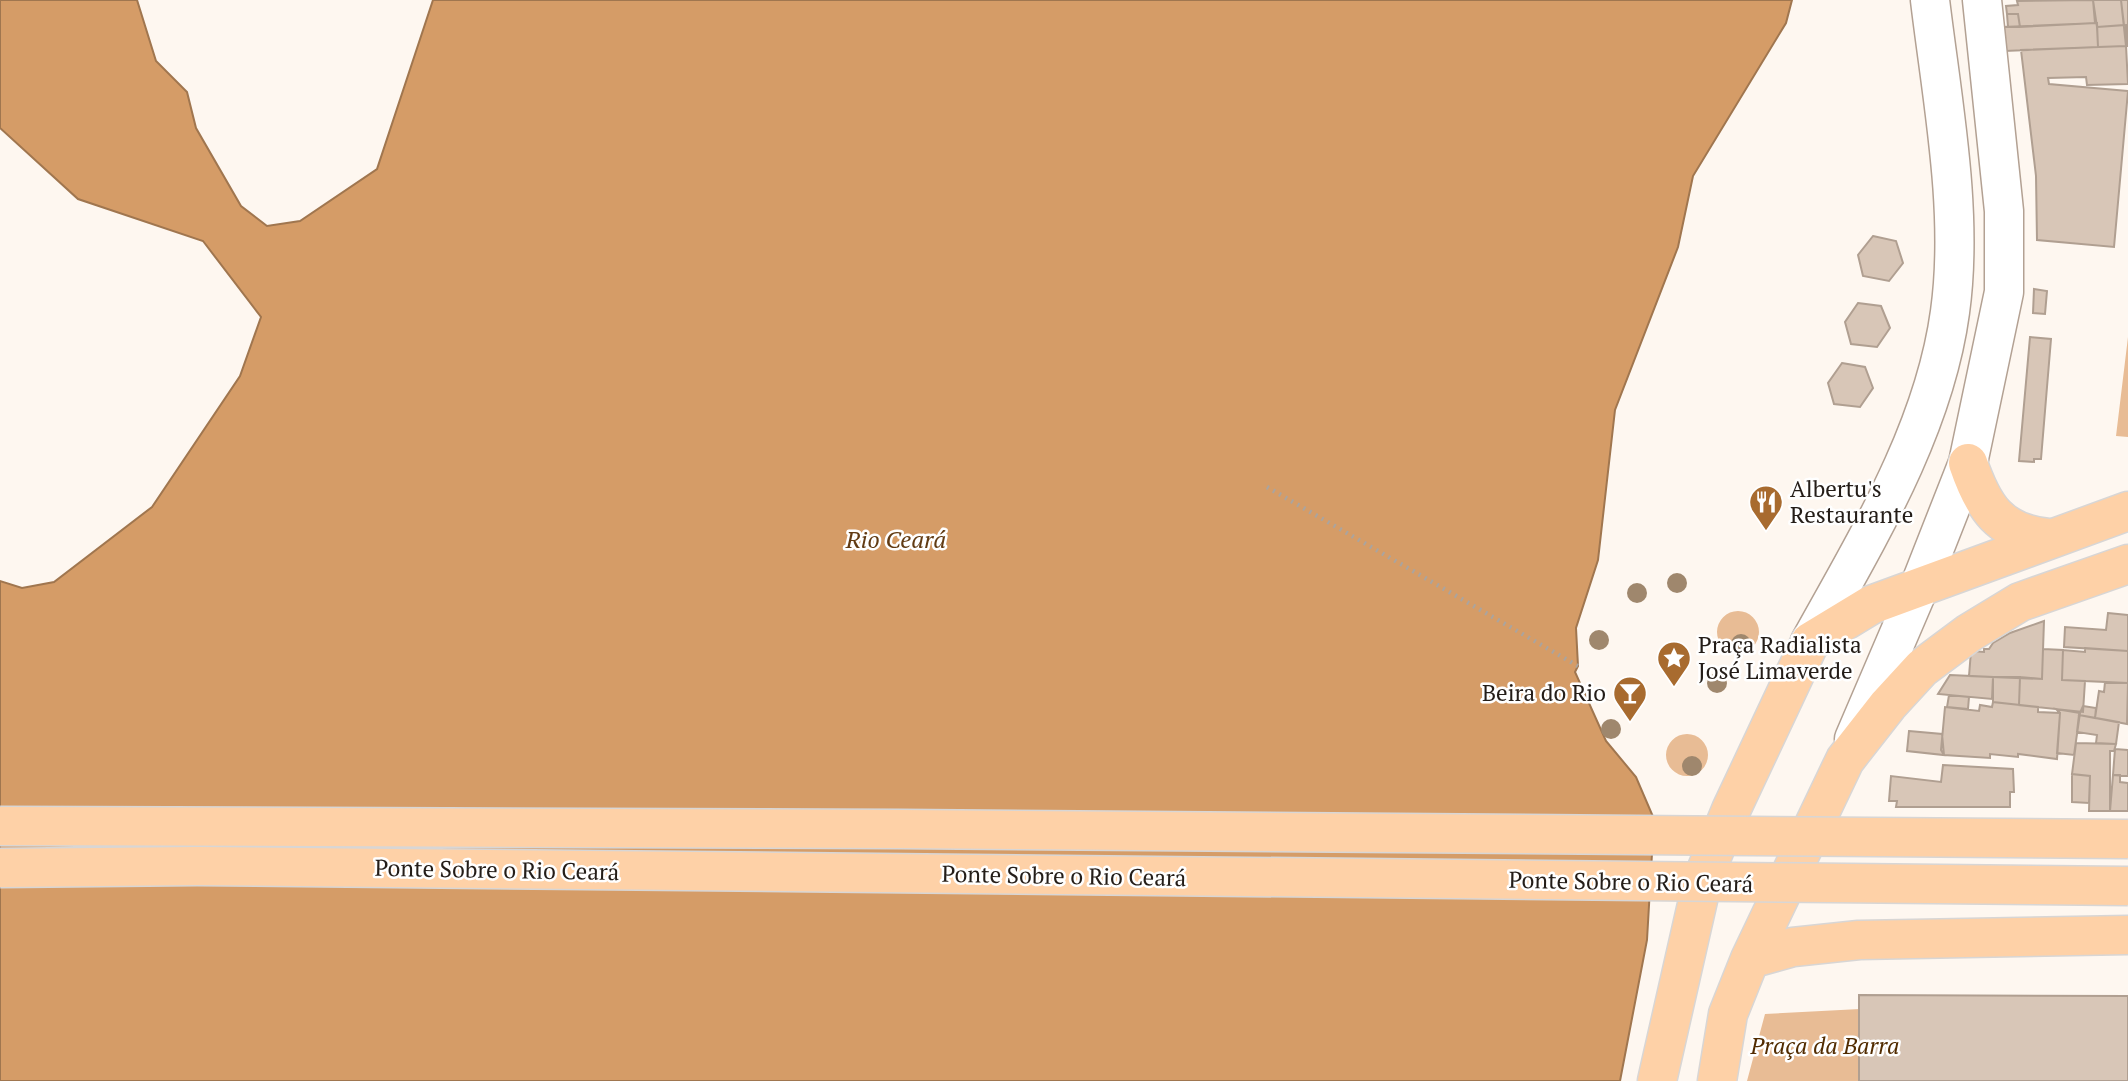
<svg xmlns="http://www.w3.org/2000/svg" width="2128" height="1081" viewBox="0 0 2128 1081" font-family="'PT Serif',serif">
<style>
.green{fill:#e8bc95}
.water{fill:#d59c67;stroke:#a0764f;stroke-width:2}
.building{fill:#d8c6b7;stroke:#b09f91;stroke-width:2}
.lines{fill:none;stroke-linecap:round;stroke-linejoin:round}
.secondary-casing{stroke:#b3a193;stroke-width:41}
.primary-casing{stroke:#d8d6d5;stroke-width:41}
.path{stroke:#aba49e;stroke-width:4.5;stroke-dasharray:2 5;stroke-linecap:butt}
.secondary{stroke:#fff;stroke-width:38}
.primary{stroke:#fed1a7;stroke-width:38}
.primary-bridge-casing{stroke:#d8d6d5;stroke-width:41;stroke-linecap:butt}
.primary-bridge{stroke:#fed1a7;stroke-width:38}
.tree{fill:#9f876d}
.labels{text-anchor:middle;stroke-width:5;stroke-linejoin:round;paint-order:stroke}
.poi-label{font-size:23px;fill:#241d18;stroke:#fff;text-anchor:start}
.street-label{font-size:23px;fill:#241d18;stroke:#fff}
.park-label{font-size:23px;font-style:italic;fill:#522c01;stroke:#fff}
.water-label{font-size:24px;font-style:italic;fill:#623b13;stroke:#fff}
</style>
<rect width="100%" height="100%" fill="#fef7f0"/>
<path class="green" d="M2128,337V437L2116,436Z
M1717 632a21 21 0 1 1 42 0a21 21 0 1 1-42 0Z
M1666 755a21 21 0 1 1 42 0a21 21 0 1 1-42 0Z
M1860,1009L1861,1081H1747L1765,1014Z"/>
<path class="water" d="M0,0H137L156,61L187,92L196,128L241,206L267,226L300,221L377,169L433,0H1792L1786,23L1693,176L1678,247L1615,410L1598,560L1576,628L1578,666L1575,672L1606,741L1636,777L1654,819L1647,940L1620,1081H0V581L22,588L54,582L152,507L240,376L261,317L203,241L78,199L0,128Z"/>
<path class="building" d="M2093,0L2095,23L2020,27L2018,14H2007L2006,6L2018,5L2017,1Z
M2093,0H2121L2124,25L2097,27Z
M2121,0H2128V46H2126Z
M2007,14H2018L2020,27H2008Z
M2097,23L2098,47L2005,51L2003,27Z
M2126,25V46L2098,47L2097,27Z
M2126,46L2128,84L2087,85L2086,77L2048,78L2049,84L2128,91L2114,247L2037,240L2036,176L2021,50Z
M1873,236L1896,241L1903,263L1889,281L1863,276L1858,255Z
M2034,289L2047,291L2045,314L2033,313Z
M1858,303L1881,306L1890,328L1877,347L1851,344L1845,322Z
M2030,337L2051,339L2041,459H2034V462L2019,461Z
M1842,363L1865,367L1873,388L1860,407L1834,404L1828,383Z
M2108,613L2128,615V651L2064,647L2065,627L2106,630Z
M2044,621L2042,679L1969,676L1971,651L1984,652V649H1989L1993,643L2010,633Z
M2085,648L2128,651V683L2062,680L2063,650L2085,652Z
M2043,649L2063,650L2062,680L2085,681L2083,712L2019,705L2020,677L2042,679Z
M1950,675L1993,677L1992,699L1938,694Z
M1993,677H2020L2019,705L1993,702Z
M2105,682L2128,683L2127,724L2095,718L2099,691L2104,692Z
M1949,695L1969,697L1968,709L1947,707Z
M1993,702L2038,707V712L2060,713L2057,759L2018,754V757L1990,754V758L1944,755L1941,750L1945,707L1979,711L1980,705L1992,707Z
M2083,706L2096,708L2095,718L2079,715Z
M2056,709L2080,713L2074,755L2057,753L2060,713Z
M2079,715L2119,722L2116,744L2096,743L2097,735L2077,732Z
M1909,731L1942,734L1944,755L1907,751Z
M2076,743L2116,744L2114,751H2110V811H2089L2090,776L2072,774Z
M2115,749L2128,750V776L2113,775Z
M1943,765L2013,769L2014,792H2010V807H1896L1897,801H1889L1891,776L1941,782Z
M2072,774L2090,776L2089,803L2072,802Z
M2113,775H2120V782L2128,783V811H2110Z
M1859,995L2128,996V1081H1859Z"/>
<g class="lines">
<g class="secondary-casing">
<path id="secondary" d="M1810,642C1867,539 1934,430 1950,312C1964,212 1942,100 1930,0
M1854,739L1920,585L1968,463L2004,292V211L1982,0"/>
</g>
<g class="primary-casing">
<path id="primary" d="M1968,463C1983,507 1999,533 2048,538
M1750,959L1793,947L1859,940L2128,935
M1657,1081L1703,878L1731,810L1810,642L1871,605L2128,511
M1717,1081L1728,1014L1750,959L1845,760L1888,705L1922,668L1969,633L2020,602L2128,564"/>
</g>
<path class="path" d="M1267,487L1578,666"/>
<use href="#secondary" class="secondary"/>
<use href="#primary" class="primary"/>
<g class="primary-bridge-casing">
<path id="primary-bridge" d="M0,826L901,829L2128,839
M0,868L197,866L2128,886"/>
</g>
<use href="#primary-bridge" class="primary-bridge"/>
</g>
<g class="tree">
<circle cx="1677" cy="583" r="10"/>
<circle cx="1637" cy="593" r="10"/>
<circle cx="1599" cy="640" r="10"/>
<circle cx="1741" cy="644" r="10"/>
<circle cx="1717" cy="683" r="10"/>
<circle cx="1611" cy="729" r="10"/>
<circle cx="1692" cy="766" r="10"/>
</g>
<defs>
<g id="restaurant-pin" transform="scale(1.75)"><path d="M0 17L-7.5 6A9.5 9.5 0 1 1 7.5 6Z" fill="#a86b2f" stroke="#fff"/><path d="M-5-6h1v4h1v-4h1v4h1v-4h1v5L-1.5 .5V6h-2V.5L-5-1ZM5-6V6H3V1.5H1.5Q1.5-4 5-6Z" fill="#fff"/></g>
<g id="sight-pin" transform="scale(1.75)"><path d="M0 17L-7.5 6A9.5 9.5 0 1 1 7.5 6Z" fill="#a86b2f" stroke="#fff"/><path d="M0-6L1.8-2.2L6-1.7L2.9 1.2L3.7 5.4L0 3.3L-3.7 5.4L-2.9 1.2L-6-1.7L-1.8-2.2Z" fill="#fff"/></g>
<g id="bar-pin" transform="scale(1.75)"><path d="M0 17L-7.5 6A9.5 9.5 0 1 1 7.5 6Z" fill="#a86b2f" stroke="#fff"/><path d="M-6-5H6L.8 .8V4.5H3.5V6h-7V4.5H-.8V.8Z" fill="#fff"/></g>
</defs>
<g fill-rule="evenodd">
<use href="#restaurant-pin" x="1766" y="502"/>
<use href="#sight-pin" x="1674" y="658"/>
<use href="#bar-pin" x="1630" y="693"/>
</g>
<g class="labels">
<g class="poi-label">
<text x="1790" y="497">Albertu's<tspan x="1790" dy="26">Restaurante</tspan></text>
<text x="1698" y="653">Praça Radialista<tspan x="1698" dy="26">José Limaverde</tspan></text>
<text x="1606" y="701" text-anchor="end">Beira do Rio</text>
</g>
<g class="street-label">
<text transform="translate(497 870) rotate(1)" y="8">Ponte Sobre o Rio Ceará</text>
<text transform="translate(1064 876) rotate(1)" y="8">Ponte Sobre o Rio Ceará</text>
<text transform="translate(1631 882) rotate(1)" y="8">Ponte Sobre o Rio Ceará</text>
</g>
<g class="park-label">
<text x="1825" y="1054">Praça da Barra</text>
</g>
<g class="water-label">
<text x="896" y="548">Rio Ceará</text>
</g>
</g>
</svg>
